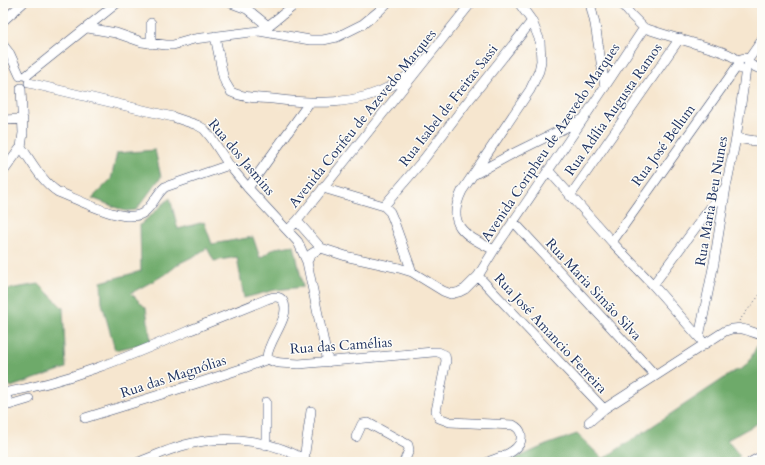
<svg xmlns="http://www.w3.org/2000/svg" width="765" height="465" viewBox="0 0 765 465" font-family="Cardo,serif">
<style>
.forest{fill:#6eaa6a;stroke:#446c64}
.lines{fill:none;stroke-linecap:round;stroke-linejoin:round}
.minor-casing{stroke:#3c4a6f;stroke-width:10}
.path{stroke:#3c4a6f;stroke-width:1;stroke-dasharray:1 3;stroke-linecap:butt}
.minor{stroke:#fff;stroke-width:9}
.labels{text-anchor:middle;stroke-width:3;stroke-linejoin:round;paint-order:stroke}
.street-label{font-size:14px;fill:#1b2f5e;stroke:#fdfcf7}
</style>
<rect width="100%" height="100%" fill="#fdfcf7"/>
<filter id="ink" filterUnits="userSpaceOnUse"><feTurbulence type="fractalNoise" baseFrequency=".025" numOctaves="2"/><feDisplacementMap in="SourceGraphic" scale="8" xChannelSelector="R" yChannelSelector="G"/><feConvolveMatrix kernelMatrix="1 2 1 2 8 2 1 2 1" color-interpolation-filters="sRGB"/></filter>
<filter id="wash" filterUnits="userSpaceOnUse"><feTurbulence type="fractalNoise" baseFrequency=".012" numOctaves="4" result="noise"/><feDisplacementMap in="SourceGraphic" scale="16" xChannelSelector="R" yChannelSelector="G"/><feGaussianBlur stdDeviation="0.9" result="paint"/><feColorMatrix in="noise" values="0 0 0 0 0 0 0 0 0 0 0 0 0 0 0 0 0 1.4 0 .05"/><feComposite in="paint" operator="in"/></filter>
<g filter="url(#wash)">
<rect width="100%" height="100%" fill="#f6e6cf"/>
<path class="forest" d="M155,150L161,177L136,210L125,211L92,198L111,179L117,153Z
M170,198L178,229L204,222L212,244L253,237L260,258L275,248L294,245L303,287L275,290L244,298L237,257L214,261L207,248L196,255L180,263L166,274L131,293L146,308L151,342L115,350L102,303L101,282L141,271L140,225Z
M39,284L63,308L66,368L11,387L3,377V290Z
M760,341H762V421L727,440L740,456L731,462H508L546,445L577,434L603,459L735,371C750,369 752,352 760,341Z"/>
</g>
<g filter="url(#ink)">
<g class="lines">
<g class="minor-casing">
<path id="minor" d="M231,3L247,9L268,26
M590,3L595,24L605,87
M3,21L23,3
M151,23V44
M88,28L116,33L142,42L166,45H173L194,39L259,31L310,40H323L337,37L363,24L379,11L387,3
M644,28C665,35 686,41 707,47C719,51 730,53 739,61
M259,31L268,26L297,3
M215,36L223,76L225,82L231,92C244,98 259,98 273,99C314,104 356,106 393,85C400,82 407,76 413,71
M3,45L10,54L20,76
M748,60L762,40
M749,64L762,70
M26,76L117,3
M29,83L173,117L197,125L204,129L212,139L229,165L248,188L298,242L307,262L328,362
M3,120L23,119
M736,138L762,142
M21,147C32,162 42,182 58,192C78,199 124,225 143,213C153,206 156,194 165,187L229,165
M548,170L612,242L653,285L704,343
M3,172L21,147L23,133L21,88
M475,174L512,154L583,119
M248,188L309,103
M323,188L384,206L390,212L393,219L412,272
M570,196L680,38
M384,206L424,159L465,105L532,21
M297,221L321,248
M513,221L655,375
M288,230L297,221L471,3
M612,242L738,65
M494,250C465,235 445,226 462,191L530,90L539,71L541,61L540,41L532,21L519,3
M307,262L311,254L321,248L349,257L399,268L412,272L443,291L451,294L459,292L465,289L478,276L494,250L584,118L644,28L631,15L621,3
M478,276L604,409
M653,285L725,188
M699,337L714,263L726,187L736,138L746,69L749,65L747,59C740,56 735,64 741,69H746
M3,393C68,382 128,357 188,331C214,320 241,310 267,299C273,297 279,295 283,301C292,316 268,340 267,357C272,365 290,363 299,364L433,352H438L445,355L446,361L436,411L439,418L450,422L513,425C517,427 520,429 521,434C524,451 500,457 488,462
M6,395L9,405L29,399
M266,402V445
M85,418L201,382L244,368L268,359
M589,422L604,409L725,331C740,325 747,331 762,335
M356,437L362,424L368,423L408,445L409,450L404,462
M304,459L311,411
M139,462C157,455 174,447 193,443C230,435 277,441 308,462
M751,462L762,456"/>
</g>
<path class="path" d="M739,321L762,292"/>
<use href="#minor" class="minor"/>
</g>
</g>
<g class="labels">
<g class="street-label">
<text transform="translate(448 105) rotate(-52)" y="5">Rua Isabel de Freitas Sassi</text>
<text transform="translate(613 109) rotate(-55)" y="5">Rua Adília Augusta Ramos</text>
<text transform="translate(362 118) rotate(-51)" y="5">Avenida Corifeu de Azevedo Marques</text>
<text transform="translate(550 142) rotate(-56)" y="5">Avenida Coripheu de Azevedo Marques</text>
<text transform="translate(663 145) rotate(-54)" y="5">Rua José Bellum</text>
<text transform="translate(242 157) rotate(50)" y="5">Rua dos Jasmins</text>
<text transform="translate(711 201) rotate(-80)" y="5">Rua Maria Beu Nunes</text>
<text transform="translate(594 289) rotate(47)" y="5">Rua Maria Simão Silva</text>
<text transform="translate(551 333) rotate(47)" y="5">Rua José Amancio Ferreira</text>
<text transform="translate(341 345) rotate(-4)" y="5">Rua das Camélias</text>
<text transform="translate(173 376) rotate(-18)" y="5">Rua das Magnólias</text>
</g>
</g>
<rect width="765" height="465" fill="none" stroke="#fdfcf7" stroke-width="16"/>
</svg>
